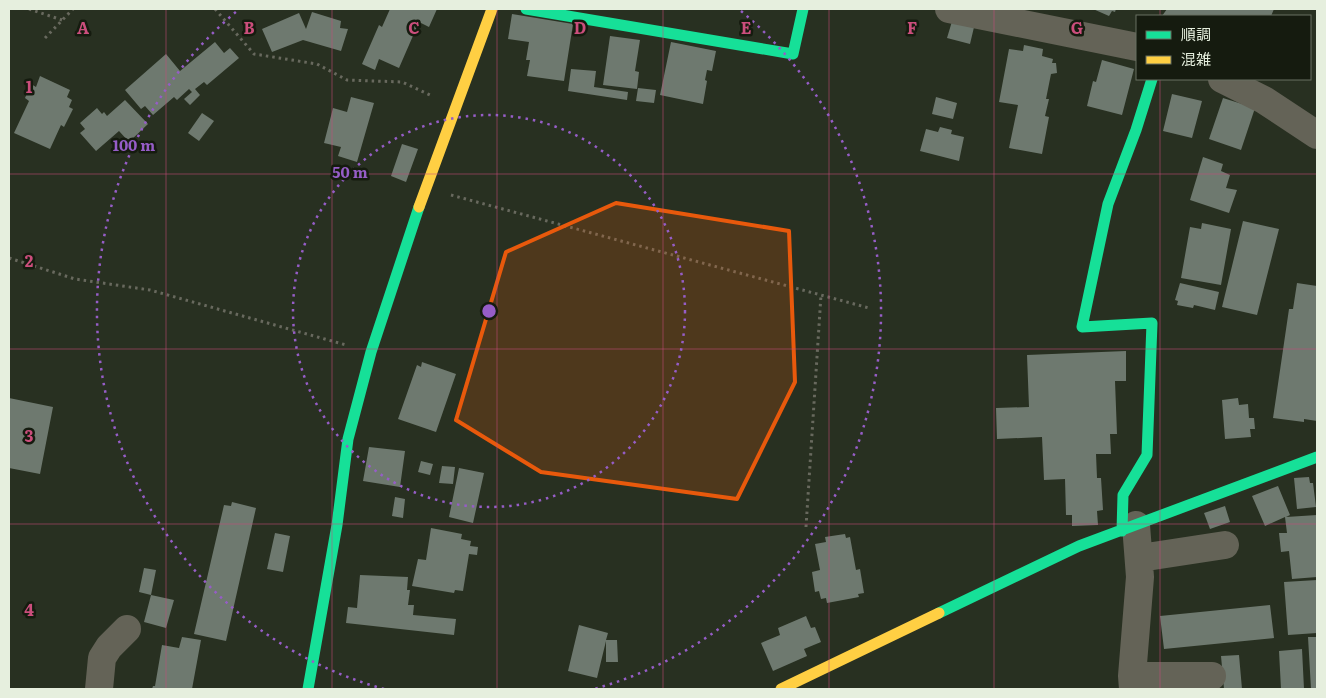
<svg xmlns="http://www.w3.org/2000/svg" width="1326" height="698" viewBox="0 0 1326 698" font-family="Literata,'Noto Sans JP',serif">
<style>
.building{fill:#6e796f}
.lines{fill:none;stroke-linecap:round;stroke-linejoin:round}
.path{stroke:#68695e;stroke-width:3;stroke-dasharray:2.5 4;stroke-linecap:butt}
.street{stroke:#646357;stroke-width:28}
.fast{stroke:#16e098;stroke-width:11}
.slow{stroke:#ffcf43;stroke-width:11}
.marked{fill:#e8590c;fill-opacity:0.2;stroke:#e8590c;stroke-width:4;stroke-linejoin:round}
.grid{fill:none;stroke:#cb4e7c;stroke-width:1;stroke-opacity:0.55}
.ring{fill:none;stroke:#965dc7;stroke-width:2.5;stroke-dasharray:2.5 5}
.grid-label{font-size:16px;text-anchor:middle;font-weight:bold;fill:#cb4e7c;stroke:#151b0f;stroke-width:5;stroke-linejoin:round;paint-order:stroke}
.centre{fill:#965dc7;stroke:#151b0f;stroke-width:2.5}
.ring-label{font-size:15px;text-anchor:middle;font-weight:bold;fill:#965dc7;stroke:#151b0f;stroke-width:5;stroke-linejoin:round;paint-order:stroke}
</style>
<rect width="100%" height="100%" fill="#283021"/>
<path class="building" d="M390,9H437L429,27L419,22L399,68L379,59L375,70L362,64L379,25L382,27Z
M1093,9H1116L1115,12L1112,11L1109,16Z
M1167,9H1274L1271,16H1162Z
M312,12L341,21L340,28L348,29L341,51L303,40L272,52L262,29L299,13L306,29Z
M512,14L573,24L564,81L527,76L530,60H526L529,42L508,39Z
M953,18L975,23L970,44L947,38Z
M610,36L640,40L635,71L639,72L637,89L603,85Z
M215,42L224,53L230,48L239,58L207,85L204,82L195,89L200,95L190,105L184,99L192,92L189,89L177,100L174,97L153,115L145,106L141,109L125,90L166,54L180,71Z
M671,42L716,51L712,71L707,70L705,80L707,81L703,104L660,95Z
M1024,45L1043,49L1042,56L1053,59L1052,63H1056L1057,73L1051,74L1046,99H1049L1045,116L1049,117L1042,154L1009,148L1018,105L999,102L1009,49L1023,51Z
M1102,60L1134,69L1122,115L1087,106L1093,81L1096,82Z
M571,69L596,71L594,87L628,92L627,100L568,91Z
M40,76L70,90L67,97L72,100L69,107L73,109L64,127L61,125L50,149L14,133L29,101L25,98L31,84L36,87Z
M638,88L656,90L654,103L636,101Z
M1172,94L1202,101L1192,138L1163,131Z
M351,97L374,103L357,162L338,156L341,147L324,143L333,108L347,112Z
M936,97L957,103L953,119L932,114Z
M1223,98L1255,108L1241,150L1209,139Z
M125,100L148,124L129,142L119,131L96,151L80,133L85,129L80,123L97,108L102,114L104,112L107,116Z
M202,113L214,121L199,141L188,133Z
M940,127L952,130L951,134L964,137L959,161L920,151L926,129L938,132Z
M402,144L418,149L406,182L391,176Z
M1203,157L1223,164L1221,171L1230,175L1226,188L1237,190L1229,213L1190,200Z
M1243,221L1279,229L1257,315L1222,307Z
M1202,223L1231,229L1221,285L1181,278L1190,227L1201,229Z
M1180,283L1219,292L1215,310L1194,305L1193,308L1177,305L1178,301L1175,300Z
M1297,283L1317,286V421L1304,419V422L1273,418L1289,309H1293Z
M1126,351V381H1115L1117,434H1110L1111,454H1096L1097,478H1101L1103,510L1097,511L1098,525L1072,526V515H1066L1065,479L1044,480L1042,437L997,439L996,408L1029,407L1027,355Z
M422,362L456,374L436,432L398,419L417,365L421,367Z
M9,398L53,407L40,474L9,468Z
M1238,398L1239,405L1248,404L1249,418H1254L1255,429H1250L1251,437L1225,439L1222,400Z
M369,447L405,451L400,487L363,481Z
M421,461L433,464L430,475L418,472Z
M442,466L455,467L453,484L439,483Z
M459,468L484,473L473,523L449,517Z
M1309,477L1310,483H1313L1316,507L1297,509L1294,478Z
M1278,486L1290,515L1286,517L1317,515V577L1292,579L1289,551L1281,552L1279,533H1287L1285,517L1265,526L1252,496Z
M395,497L405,499L403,518L392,516Z
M232,502L256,508L226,641L194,634L224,505L231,506Z
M1225,506L1230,522L1210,529L1204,513Z
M431,528L462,534L461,539L471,541L470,546L478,547L477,555L469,554L463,591L455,590L454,593L412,586L418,559L426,560Z
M275,533L290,536L283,572L267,569Z
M845,534L846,538L850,537L856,570L860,569L864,593L858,594L859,597L827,603L826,598L821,599L819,591L815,592L812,572L820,570L815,544L826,542L825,537Z
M144,568L156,570L151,595L139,592Z
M360,575L408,577L407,590H410L408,605H414L413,615L456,619L454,635L346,623L348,607L357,608Z
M1317,580V633L1288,635L1284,582Z
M151,595L174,600L166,628L144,622Z
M1270,605L1274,638L1164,649L1160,616Z
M806,616L811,628L815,627L821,642L804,649L807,656L773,671L761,643L780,635L778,628Z
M579,625L608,633L606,640H617L618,662H606V641L597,678L568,671Z
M182,637L201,640L192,689H152L153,686H155L162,645L179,648Z
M1308,637H1317V689H1311Z
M1302,649L1304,689H1281L1279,651Z
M1239,655L1242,689H1224L1221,656Z"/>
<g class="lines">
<path class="path" d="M29,9L62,20
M215,9L254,54L317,64L347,80L402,82L432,96
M45,38L73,9
M451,195L869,308
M9,258L75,279L150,290L346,345
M806,527L821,295"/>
<path class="street" d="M949,9L1137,47
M1222,79L1264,100L1317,135
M1140,558L1225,545
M1132,676H1212
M99,689L102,658L109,647L127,629
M1133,689L1132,676L1140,577L1136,525"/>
<path class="fast" d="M526,9L793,54L803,9
M1122,531L1123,495L1147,455L1152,323L1082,327L1108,204L1136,130L1152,79
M939,613L1079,546L1317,457
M308,689L337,525L348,439L371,352L419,207"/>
<path class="slow" d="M419,207L492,9
M781,689L939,613"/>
</g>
<path class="marked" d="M616,203L789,231L795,382L737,499L541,472L456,420L506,252Z"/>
<path class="grid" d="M166,9V689M332,9V689M497,9V689M663,9V689M829,9V689M994,9V689M1160,9V16M1160,79V689M9,174H1317M9,349H1317M9,524H1317"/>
<g class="ring">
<circle cx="489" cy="311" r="196"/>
<path d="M384 689A392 392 0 0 1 237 11M741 11A392 392 0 0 1 594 689"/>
</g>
<g class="grid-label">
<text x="83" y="34">A</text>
<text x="249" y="34">B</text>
<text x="414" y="34">C</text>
<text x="580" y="34">D</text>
<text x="746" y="34">E</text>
<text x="912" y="34">F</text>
<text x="1077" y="34">G</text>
<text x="29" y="93">1</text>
<text x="29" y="267">2</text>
<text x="29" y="442">3</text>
<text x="29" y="616">4</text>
</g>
<circle cx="489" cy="311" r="8" class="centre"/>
<g class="ring-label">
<text x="134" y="151">100 m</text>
<text x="350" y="178">50 m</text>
</g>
<rect width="1326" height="698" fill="none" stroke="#e6efde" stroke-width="20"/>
<rect x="1136" y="15" width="175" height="65" fill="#151b0f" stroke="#697062"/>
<rect x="1146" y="31" width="25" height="8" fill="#16e098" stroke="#697062"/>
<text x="1181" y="40" font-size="15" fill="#e6efde">順調</text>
<rect x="1146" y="56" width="25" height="8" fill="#ffcf43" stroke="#697062"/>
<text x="1181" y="65" font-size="15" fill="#e6efde">混雑</text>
</svg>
